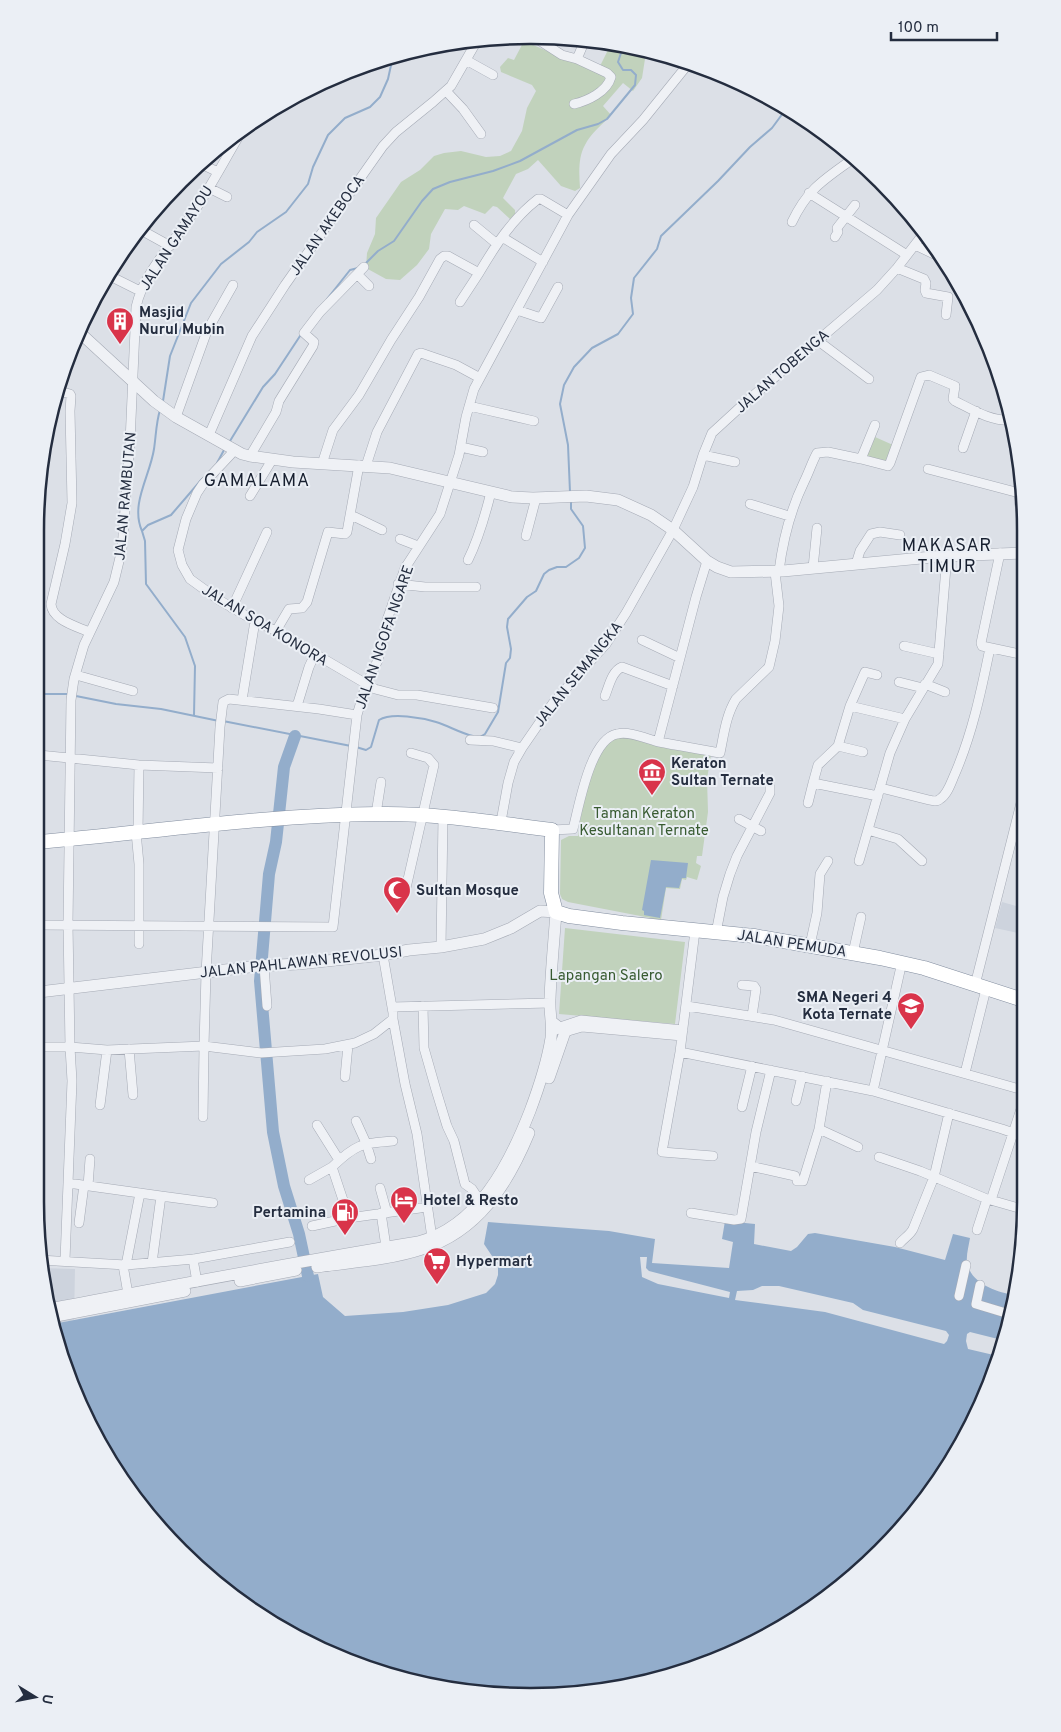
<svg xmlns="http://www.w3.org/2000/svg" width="1061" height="1732" viewBox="0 0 1061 1732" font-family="Overpass,sans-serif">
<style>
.built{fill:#cdd3dd}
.green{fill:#c1d2bc}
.water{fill:#93adcb}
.pier{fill:#dce0e7}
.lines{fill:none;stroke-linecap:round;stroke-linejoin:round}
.stream{stroke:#93adcb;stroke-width:2}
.river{stroke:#93adcb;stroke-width:12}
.minor-casing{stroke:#a5aab5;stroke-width:10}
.tertiary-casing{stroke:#a5aab5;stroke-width:12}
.trunk-casing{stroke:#828d9f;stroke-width:15}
.minor{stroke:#eff1f5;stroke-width:9}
.tertiary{stroke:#eff1f5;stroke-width:11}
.trunk{stroke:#fff;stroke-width:14}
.labels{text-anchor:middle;stroke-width:4;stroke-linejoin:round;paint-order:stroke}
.street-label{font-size:15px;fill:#242d3f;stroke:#ebeff5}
.poi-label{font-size:15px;font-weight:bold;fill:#242d3f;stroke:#ebeff5;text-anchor:start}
.park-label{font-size:15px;fill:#385b31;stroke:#ebeff5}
.quarter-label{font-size:18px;letter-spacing:1px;fill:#171f2f;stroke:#ebeff5}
.rim{fill:none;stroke:#242d3f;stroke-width:2.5}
</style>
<rect width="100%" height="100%" fill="#dce0e7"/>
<path class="built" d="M1024,820L1023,854L1016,852Z
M1002,902L1023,908V934L995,928Z
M40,1268L75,1269L74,1320L53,1324Z"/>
<path class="green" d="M524,41L554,54L600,66L611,44L652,51L645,59L642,78L633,91L623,83L603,106L611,115C603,124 590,134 585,145C578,157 579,174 580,188L575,191L561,186L538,160L528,169L516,174L503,198L515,210V214L510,219L497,207L493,206L485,214L464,206L458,210L445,209L431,234L429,249L417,265L400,280L386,279L366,268L367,253L375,234L376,218L401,182L420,170L434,156L444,153L461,151L486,157L500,156L511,151L522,131L527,108L536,91L532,85L501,72L500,67L508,58L514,60Z
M875,437L893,445L884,466L866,458Z
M619,736L711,755L707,779L708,812L702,856H697L696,863L701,866L697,880L687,877L686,880L682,879L680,889L666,888L661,920L568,902L562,899L560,894L561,840L569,836H578C582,809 590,748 619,736Z
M565,928L685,942L675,1024L559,1014Z"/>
<path class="water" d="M651,860L688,863L686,878H682L679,888L666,887L660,918L644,915V911L642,910Z
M725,1221L755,1224L754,1244L791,1251L797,1247L808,1234L815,1233L895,1247L945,1260L953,1234L970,1238C969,1245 966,1255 967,1262C970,1283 996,1292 1014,1295L988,1391L924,1503L881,1552L806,1613L690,1671L595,1693L530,1697L466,1693L371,1671L311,1646L229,1595L137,1503L86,1421L61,1361L53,1324L318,1274L323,1297L345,1316L403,1312L448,1305L486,1293L495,1284L498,1275V1265L484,1244L488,1222L609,1231L655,1239L652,1263L729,1268L733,1242L722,1239Z"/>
<path class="pier" d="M640,1257H647L646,1268L649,1271L730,1292L729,1298L658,1284L642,1277Z
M762,1286H779L853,1303L863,1310L946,1331L949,1335L947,1341L944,1344L825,1312L735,1300L737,1291L753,1290Z
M970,1332L1002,1340L998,1356L968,1349L966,1341L967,1334Z"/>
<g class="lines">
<path class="stream" d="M364,265L378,251L394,241L422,201L433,189L450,182L493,171L520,161L577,130L598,124L607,119L635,85L636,75L631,70H623L618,62L621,53L629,47
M327,299L350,270L358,268
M163,401L170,356L191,303L221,264L249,242L257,232L286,212L308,184L313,167L328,135L345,118L370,107L380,97L388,79L393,56
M230,441L263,387L275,374L302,333
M217,463L224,450
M570,492L568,445L560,404L564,385L574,367L592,348L618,334L633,314L631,298L634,278L657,249L661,236L718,181L750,147L772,128L786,109
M142,531C130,504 150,476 154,449C156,436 156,423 160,410
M39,691L45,694H69
M76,696L116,704L161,709L219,721
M194,715L195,666L185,637L146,584L145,541L142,531L148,525L171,515L202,479
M223,721L351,746
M480,737L485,734L498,712L506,663L510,658L511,649L507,627L508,619L527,597L536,591L544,574L549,570L557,567H566L579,558L585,548L583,526L571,509V502
M356,747L366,750L371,747L379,720C392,712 422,718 436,722C449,726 460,733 473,736"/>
<path class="river" d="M295,736L284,767L276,842L269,874L260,981L273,1132L284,1186L299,1234L308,1276"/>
<g class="minor-casing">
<path id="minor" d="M534,37L562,55L577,59L585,40
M466,60L493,75
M446,91L463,109L481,134
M574,104C587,101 607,92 611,77L607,73L577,59
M199,163L218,172
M209,188L227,197
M809,193L907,255
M147,218L141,230L170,246
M792,222C808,188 825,179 854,158
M474,225L497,244
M502,237L543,262
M835,237L838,232L837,228L855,205
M915,245L938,256
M897,268L924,279L926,283L925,290L926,293L948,297L946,315
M357,274L369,286
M114,278L140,291
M460,302L479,273
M517,310L541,318L558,287
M817,340L869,379
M69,353L82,335
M59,391L70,394L71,396L70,411L72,503L65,544L51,604C52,620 76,626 89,632
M469,406L534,421
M176,417L207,331L233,285
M209,435L252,336L285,285L383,146L396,132L433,102L451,86L478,39
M461,447L483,452
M963,448L976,411
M234,451L203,484L197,493L186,519L178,550L182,565L190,579L219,600L255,621L276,631L375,689L398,695H417L493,708
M703,455L735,462
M250,456L276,412L279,401L313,346L314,342L304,333L320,312L364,267
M861,459L888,466L890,463L921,377L929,375L955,386L953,399L955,401C973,410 992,422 1012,420
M322,464L333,430L359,395L391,340L419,297L440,259L444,256H448L479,273C495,246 512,219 538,199H541L568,215
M366,466L377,432L418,354L421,353L456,365L480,378
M928,469L1019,493
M1021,472L1019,501L1025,536
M250,496L272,460
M750,504L789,516
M351,515L382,530
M526,536L536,498
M400,539L418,546
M1000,553L981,643L982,646L1024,655
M468,560C479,538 485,516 491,492
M856,564L860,551L871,534L880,532L900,535
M813,568L817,528
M779,571C783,539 790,511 804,482C809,472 812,462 817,453L828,452L861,459L875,425
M398,584L425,587H476
M232,608L267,532
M276,631L289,609L302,608L307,602L328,532L345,534L347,532L359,465
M642,640L680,658
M904,646L939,654
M76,675L133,691
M899,682L923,688
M925,684L945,692
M605,696C609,686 612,671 622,667L673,686
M242,700L255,621
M297,706L309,667L315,654
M850,706L865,672L877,675
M470,740L493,741L522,748
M658,742L696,597L707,561
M838,746L863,752
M39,755L139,765L218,768
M881,788L929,800C933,801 937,802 940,799C947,795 951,783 954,776C972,735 981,692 990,648
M878,796L813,783L818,765L838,746L850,706L905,719
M808,803L813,783
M376,814L381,782
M739,819L761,831
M502,824V816L508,783L514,762L522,748L553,703L606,644L626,613L673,530L693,487L703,455L712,433L748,400L877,290L897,268L924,233
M552,830L573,829C579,807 590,739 617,734C630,731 647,739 659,742C679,746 700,749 720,753C724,734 726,715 736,699L769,667L775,641L779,606L775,572
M868,830L898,839L922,861
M136,832L139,864V944
M138,832L139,765
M859,861L890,753L905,719L938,664L947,555
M406,888L434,765L428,758L411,753
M39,925L333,927L357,715L366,685L378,660L387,620L405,568L440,514L459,455L466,417L474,389L568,215L611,154L643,120L689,63
M695,931L680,1052L662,1152L713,1156
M716,933L723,897L730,874L737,856L770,793V781
M810,945L817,913L820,874L828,861
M441,947L443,817
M853,953L861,917
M264,966L267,1006
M742,985L754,986L756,989L752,1016
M975,985L1024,791
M423,1006L424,1048L436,1090L447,1126L454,1141L465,1184L472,1189L480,1201
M687,1006L774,1020L1023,1090
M392,1007L550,1003
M393,1019L405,1084L417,1134L432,1238
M556,1030L560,1027L581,1020L683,1030
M565,1032L582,1027L682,1036
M39,1047H70L68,924L71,700L74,679L84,645L114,582L122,549L130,442L136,307C144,272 172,245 191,216C210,189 225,159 242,131
M129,1049L133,1095
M680,1052L873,1091L1002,1129L1022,1136
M965,1073L986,989
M345,1077L348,1045
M827,1081L819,1129L858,1147
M873,1091L902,962
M796,1101L802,1076
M100,1105L107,1050
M742,1107L752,1066
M203,1117L204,1046L261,1053L325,1049L355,1043L374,1034L393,1019V1013L383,955
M356,1121L366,1143L371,1159
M317,1125L339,1160
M879,1157L920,1171L987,1199L1022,1209
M750,1166L795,1176
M309,1180L332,1167
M797,1181H803L819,1129
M68,1183L161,1196L152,1263
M88,1186L90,1159
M380,1188L387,1213
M161,1196L213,1203
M991,1200L1022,1106
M381,1213L386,1247
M691,1213L734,1220L741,1219L756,1132L771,1070
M349,1218L332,1167C355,1145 361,1143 393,1141
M79,1223L84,1185
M312,1226L349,1218L427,1207
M977,1230L987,1199
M900,1243C904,1238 910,1235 913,1229L934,1177L949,1113
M193,1259L197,1282
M39,1260L126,1265L194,1259L290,1242
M65,1260L72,1081L70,1047L107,1050L204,1046L206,973L220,727L223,702L229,699L319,709L357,715
M123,1265L128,1294
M126,1265L140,1193
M980,1285L976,1304L1009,1314
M959,1296L966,1265"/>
</g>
<g class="tertiary-casing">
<path id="tertiary" d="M78,331L154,401L176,417L242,454L250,456L293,462L390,468L512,497L533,498L586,496L618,500L651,515L673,530L707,561L717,567L731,572L783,571L943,556L1025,553
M39,992L258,966L298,964L383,955L409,950L441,947L484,939L511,928L540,911L556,912C554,941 551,970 550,999C549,1012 553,1025 551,1038C547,1063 539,1087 530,1111C509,1165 478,1226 418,1242C294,1262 172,1286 49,1309
M549,1078L565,1032L552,1022
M317,1267C351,1262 389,1260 422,1249C478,1232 508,1184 529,1133
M240,1281L296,1270
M51,1317L185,1291"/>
</g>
<g class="trunk-casing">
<path id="trunk" d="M39,842C152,832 265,815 379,814C437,813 495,823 552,830L551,893L556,912L569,916L622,923L754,936L880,958L924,968L1023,1000"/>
</g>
<use href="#minor" class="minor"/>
<use href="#tertiary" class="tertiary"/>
<use href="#trunk" class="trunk"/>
</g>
<defs>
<g id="building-pin" transform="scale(1.4375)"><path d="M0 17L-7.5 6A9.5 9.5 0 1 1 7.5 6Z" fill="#d9344a" stroke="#ebeff5"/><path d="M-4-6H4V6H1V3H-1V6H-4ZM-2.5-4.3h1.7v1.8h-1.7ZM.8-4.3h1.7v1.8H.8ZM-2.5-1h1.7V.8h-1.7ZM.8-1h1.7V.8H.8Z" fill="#fff"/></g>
<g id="museum-pin" transform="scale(1.4375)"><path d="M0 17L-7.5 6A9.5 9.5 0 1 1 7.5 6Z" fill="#d9344a" stroke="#ebeff5"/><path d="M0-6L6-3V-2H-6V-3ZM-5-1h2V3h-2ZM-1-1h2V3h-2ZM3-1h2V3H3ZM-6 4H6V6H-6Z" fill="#fff"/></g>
<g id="mosque-pin" transform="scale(1.4375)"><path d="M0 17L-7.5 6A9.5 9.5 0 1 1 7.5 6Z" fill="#d9344a" stroke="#ebeff5"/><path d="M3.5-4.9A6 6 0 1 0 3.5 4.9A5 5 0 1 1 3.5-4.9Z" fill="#fff"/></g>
<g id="school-pin" transform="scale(1.4375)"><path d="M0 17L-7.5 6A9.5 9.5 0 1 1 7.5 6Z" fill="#d9344a" stroke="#ebeff5"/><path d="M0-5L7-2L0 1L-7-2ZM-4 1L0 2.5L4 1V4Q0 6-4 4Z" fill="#fff"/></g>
<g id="hotel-pin" transform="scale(1.4375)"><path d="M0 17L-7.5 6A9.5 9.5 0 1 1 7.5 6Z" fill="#d9344a" stroke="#ebeff5"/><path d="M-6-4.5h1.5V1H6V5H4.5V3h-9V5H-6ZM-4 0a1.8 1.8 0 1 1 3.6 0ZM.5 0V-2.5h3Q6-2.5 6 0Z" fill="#fff"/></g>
<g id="fuel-pin" transform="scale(1.4375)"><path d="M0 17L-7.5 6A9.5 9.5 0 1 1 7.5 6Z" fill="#d9344a" stroke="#ebeff5"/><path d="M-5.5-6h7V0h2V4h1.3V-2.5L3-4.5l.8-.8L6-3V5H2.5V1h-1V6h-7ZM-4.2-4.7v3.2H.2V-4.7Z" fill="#fff"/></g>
<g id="supermarket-pin" transform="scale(1.4375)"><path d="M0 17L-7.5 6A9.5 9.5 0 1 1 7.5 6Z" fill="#d9344a" stroke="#ebeff5"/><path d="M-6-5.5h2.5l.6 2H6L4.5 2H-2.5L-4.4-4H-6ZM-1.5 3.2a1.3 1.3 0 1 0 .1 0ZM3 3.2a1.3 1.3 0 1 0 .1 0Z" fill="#fff"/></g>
</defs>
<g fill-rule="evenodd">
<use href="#building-pin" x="120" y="321"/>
<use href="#museum-pin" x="652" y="772"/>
<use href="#mosque-pin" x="397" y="890"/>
<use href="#school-pin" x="911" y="1006"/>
<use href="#hotel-pin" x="404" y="1200"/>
<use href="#fuel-pin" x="345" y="1212"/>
<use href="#supermarket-pin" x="437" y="1261"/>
</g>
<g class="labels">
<g class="street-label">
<text transform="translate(327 225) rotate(-55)" y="5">JALAN AKEBOCA</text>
<text transform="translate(176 238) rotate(-57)" y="5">JALAN GAMAYOU</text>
<text transform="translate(782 371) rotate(-41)" y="5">JALAN TOBENGA</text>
<text transform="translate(125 496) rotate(-85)" y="5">JALAN RAMBUTAN</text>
<text transform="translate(265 625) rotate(31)" y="5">JALAN SOA KONORA</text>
<text transform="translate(384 637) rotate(-71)" y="5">JALAN NGOFA NGARE</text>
<text transform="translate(578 674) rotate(-51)" y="5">JALAN SEMANGKA</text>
<text transform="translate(792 943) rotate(9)" y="5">JALAN PEMUDA</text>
<text transform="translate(301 962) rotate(-6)" y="5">JALAN PAHLAWAN REVOLUSI</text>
</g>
<g class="poi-label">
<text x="139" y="317">Masjid<tspan x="139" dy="17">Nurul Mubin</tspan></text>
<text x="671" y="768">Keraton<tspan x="671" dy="17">Sultan Ternate</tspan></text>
<text x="416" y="895">Sultan Mosque</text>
<text x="892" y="1002" text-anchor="end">SMA Negeri 4<tspan x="892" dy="17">Kota Ternate</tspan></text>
<text x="423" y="1205">Hotel &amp; Resto</text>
<text x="326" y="1217" text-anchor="end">Pertamina</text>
<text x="456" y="1266">Hypermart</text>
</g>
<g class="park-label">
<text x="644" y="818">Taman Keraton<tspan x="644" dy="17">Kesultanan Ternate</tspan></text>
<text x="606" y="980">Lapangan Salero</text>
</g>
<g class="quarter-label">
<text x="257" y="486">GAMALAMA</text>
<text x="947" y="551">MAKASAR<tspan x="947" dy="21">TIMUR</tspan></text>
</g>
</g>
<path d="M0 0H1061V1732H0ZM530 44H531A486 486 0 0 1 1017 530V1202A486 486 0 0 1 531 1688H530A486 486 0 0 1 44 1202V530A486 486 0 0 1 530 44Z" fill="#ebeff5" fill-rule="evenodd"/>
<path class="rim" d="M530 44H531A486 486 0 0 1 1017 530V1202A486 486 0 0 1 531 1688H530A486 486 0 0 1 44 1202V530A486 486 0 0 1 530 44Z"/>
<g transform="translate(35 1697) rotate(100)" stroke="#ebeff5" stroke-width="4" paint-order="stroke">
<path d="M0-4L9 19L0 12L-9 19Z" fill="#242d3f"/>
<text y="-8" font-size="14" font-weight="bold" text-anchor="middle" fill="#242d3f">U</text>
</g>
<path d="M891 32v8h106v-8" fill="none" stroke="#242d3f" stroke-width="2.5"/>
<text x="898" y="32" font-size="15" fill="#242d3f" stroke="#ebeff5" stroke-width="4" paint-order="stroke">100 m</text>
</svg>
